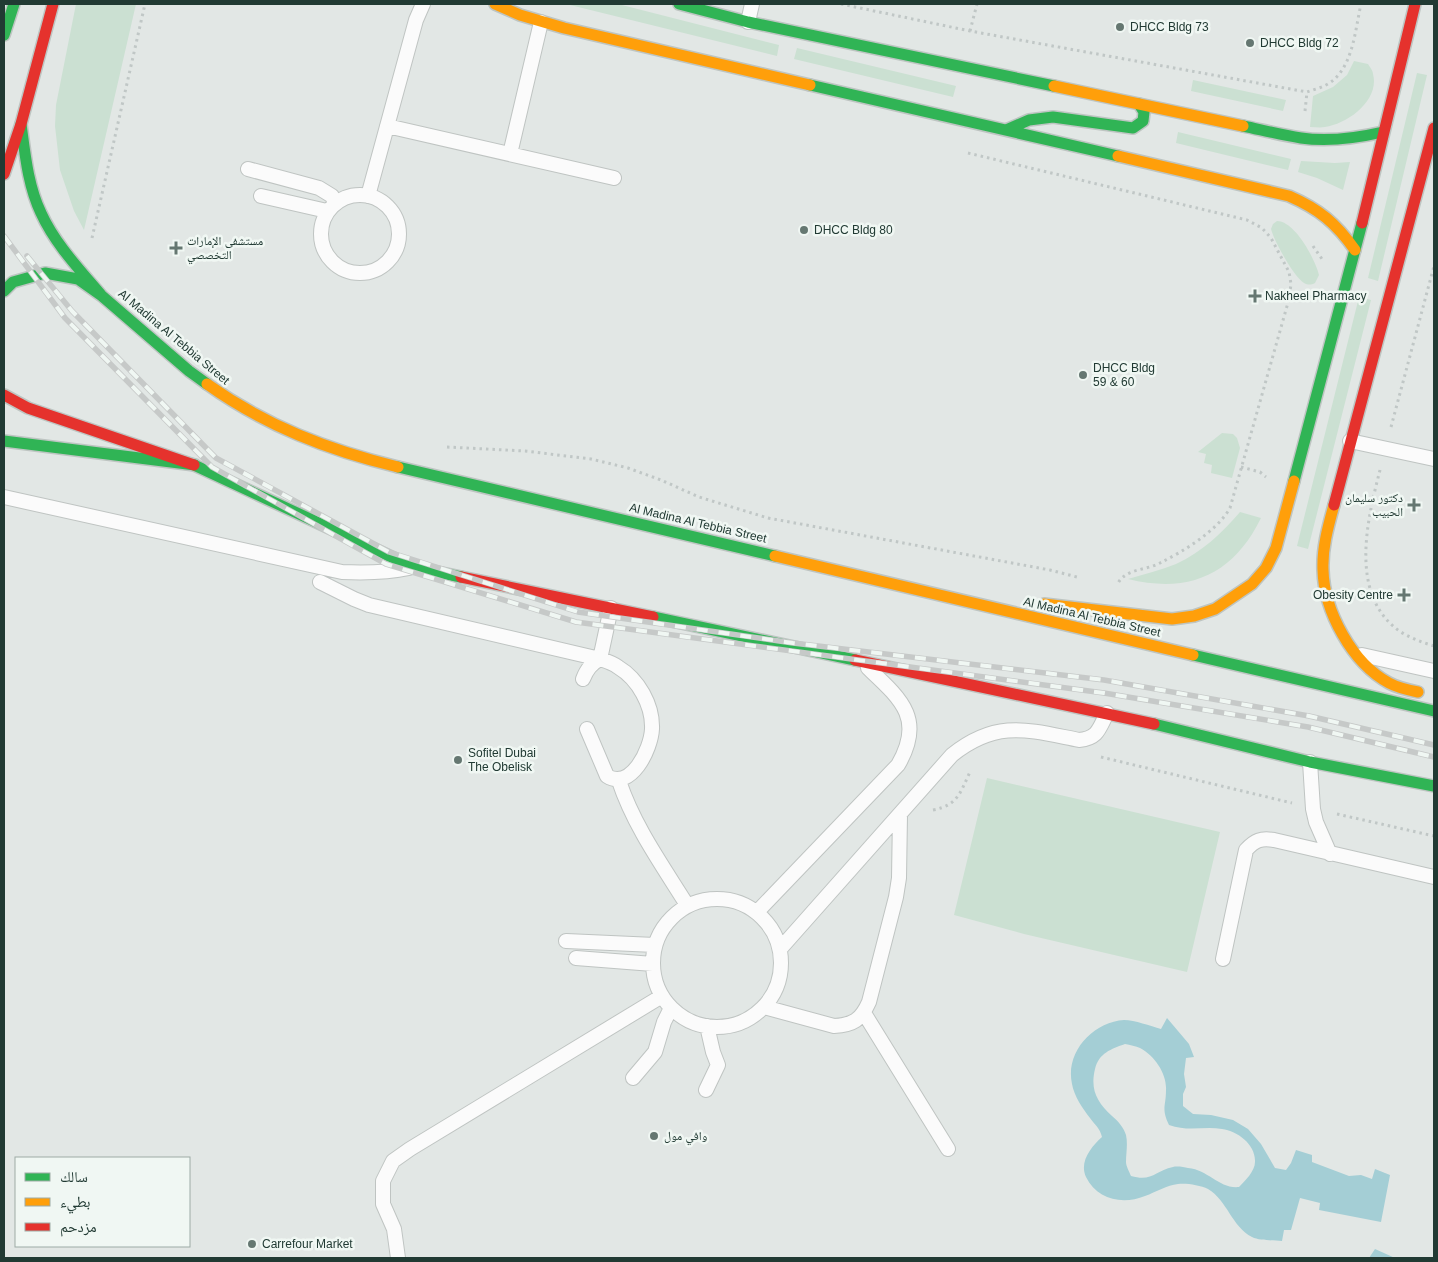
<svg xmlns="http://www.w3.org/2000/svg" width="1438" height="1262" viewBox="0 0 1438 1262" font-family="Arial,'Noto Naskh Arabic',sans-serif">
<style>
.green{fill:#cbe0d2}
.water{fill:#a4ced5;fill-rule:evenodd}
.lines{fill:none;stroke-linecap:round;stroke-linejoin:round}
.lane-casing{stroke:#bfc4c2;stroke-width:16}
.fast-casing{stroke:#bec5c2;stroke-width:14}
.slow-casing{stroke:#bec5c2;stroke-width:14}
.jam-casing{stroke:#bec5c2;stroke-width:14}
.path{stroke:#c0c7c6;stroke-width:3;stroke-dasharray:2.5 4;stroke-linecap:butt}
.lane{stroke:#fbfbfb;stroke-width:14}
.fast{stroke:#30b455;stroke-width:11}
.slow{stroke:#ff9f0a;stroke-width:11}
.jam{stroke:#e5322d;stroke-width:11}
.rail-casing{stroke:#c6c9c8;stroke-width:5.5}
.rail{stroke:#f0f7f3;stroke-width:4;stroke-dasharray:11;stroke-linecap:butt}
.poi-dot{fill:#657771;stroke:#f0f7f3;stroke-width:2}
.labels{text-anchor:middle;stroke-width:5;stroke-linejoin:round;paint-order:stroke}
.poi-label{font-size:12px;fill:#213a33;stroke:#f0f7f3;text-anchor:start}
.street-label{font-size:12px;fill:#213a33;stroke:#f0f7f3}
</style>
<rect width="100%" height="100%" fill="#e2e7e5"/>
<path class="green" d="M76,4H136L84,230L74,211L60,170L55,126L56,105Z
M566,4H618L779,45L777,56Z
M797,48L956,86L953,97L794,59Z
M1354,61L1368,64C1370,67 1373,71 1373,74C1380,100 1348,124 1325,127C1320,128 1315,127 1310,127L1313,96L1333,87L1347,75Z
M1417,73L1427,75L1378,281L1368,278Z
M1193,80L1286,100L1283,111L1191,91Z
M1178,132L1291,159L1288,170L1176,143Z
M1301,161L1335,163L1350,162L1343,190L1317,178L1298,172Z
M1277,221C1295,221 1315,259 1319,275L1315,283C1311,285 1308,285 1304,283C1294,277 1274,241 1271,229L1273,224Z
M1359,297L1371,300L1308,549L1297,546Z
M1222,433L1233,434L1237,438L1240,448L1232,478L1211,473L1212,465L1204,463L1206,454L1198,452Z
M1240,512L1261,518C1233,575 1189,594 1128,579C1144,574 1161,570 1176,564C1202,552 1222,533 1240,512Z
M987,778L1220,832L1187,972L1024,934L954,915Z"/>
<path class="water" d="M1167,1018L1189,1044L1194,1057L1186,1058L1184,1074L1186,1087L1183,1094V1106L1193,1114L1211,1115L1233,1120L1248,1129L1261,1144L1275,1168L1286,1170L1291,1163L1296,1150L1312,1155V1162L1349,1176L1361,1175L1372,1179L1375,1169L1390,1175L1381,1222L1319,1210L1320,1203L1300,1198L1291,1230H1284L1282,1241C1273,1240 1260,1241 1252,1237C1232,1227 1227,1200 1208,1189C1200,1185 1186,1183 1178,1184C1167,1185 1156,1192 1145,1196C1123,1205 1097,1200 1086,1177C1079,1162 1091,1147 1102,1137C1100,1128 1095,1125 1090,1118C1083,1109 1074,1096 1072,1084C1065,1052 1093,1022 1124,1020C1135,1020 1150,1026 1161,1029ZM1125,1044C1130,1045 1136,1046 1140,1048C1155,1056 1167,1074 1166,1090C1166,1107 1161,1108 1169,1125C1188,1132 1204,1126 1222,1129C1238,1131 1256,1145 1255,1162C1255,1171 1245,1181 1239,1187C1219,1189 1209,1170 1188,1168C1184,1167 1177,1166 1173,1167C1155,1171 1152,1182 1131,1176C1129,1171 1126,1166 1126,1162C1126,1153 1128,1144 1126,1135C1124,1128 1118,1121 1112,1116C1097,1102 1090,1090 1095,1069C1099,1053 1111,1049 1125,1044Z
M1375,1249L1395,1258H1369Z"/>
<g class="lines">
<g class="lane-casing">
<path id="lane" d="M748,22L752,4
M387,126L614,178
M510,154L541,22
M248,169L319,188L332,196L335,203
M321 234a39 39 0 1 1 78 0a39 39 0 1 1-78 0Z
M261,196L327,211
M368,196L416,20L423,4
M1350,441L1434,459
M4,497L342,572C365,573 386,573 409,568
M320,582L354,599L369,605L600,659C606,661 613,663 618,667C638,679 653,705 652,729C651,749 631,791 607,776L587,729
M1362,655L1434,671
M583,679C587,669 591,664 600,659L611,608
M1310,762L1313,809L1316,822L1330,854
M619,781C634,826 662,865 687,905
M653 963a64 64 0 1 1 128 0a64 64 0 1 1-128 0Z
M757,912L898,765C925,719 901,699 868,668
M566,941L655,945
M780,949L952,755C997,719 1028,730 1079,740C1098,738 1099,729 1107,713
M576,958L653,964
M1223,959L1246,850C1255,840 1261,838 1274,840L1434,877
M764,1007L834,1026C853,1025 861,1020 869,1002L896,897L899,878L900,815
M864,1013L948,1149
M633,1078L655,1052L664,1022L671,1008
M706,1090L718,1065L713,1052L707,1026
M398,1258L394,1229L383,1204V1181L393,1161L410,1149L662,996"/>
</g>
<g class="fast-casing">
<path id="fast" d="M679,4L748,22L1054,86
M4,35L14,4
M810,85L1118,156
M21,124C25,154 28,186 41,213C55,244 80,270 102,296
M1243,126C1262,130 1281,135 1301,138C1328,142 1357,138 1383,132
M1006,130L1029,120L1053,117L1133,128L1143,121L1144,112L1139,104
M4,291L13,282L45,273L78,279L102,296L189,371L207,384
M4,441L195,465
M194,465L413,567L461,577
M398,467L775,556
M1294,481L1362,223
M653,617L855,660
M1193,655L1434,711
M1154,724L1310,762L1434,786"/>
</g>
<g class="slow-casing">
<path id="slow" d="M495,4L520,15L564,28L810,85
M1054,86L1243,126
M1118,156L1289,196C1319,209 1336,223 1355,250
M207,384C266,426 328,450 398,467
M1334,505C1328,527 1322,548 1323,570C1324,611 1352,663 1389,683C1398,688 1408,690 1418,692
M775,556L1193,655
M1044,604L1172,619L1194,616L1215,609L1252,584L1266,568L1276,548L1294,481"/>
</g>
<g class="jam-casing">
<path id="jam" d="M4,174L21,124L53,4
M1362,223L1415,4
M4,395L28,408L194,465
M1334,505L1434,128
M461,577L653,617
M855,660L1154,724"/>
</g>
<path class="path" d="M841,4L970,31L1307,92C1313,90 1320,88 1326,85C1353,71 1355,30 1361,4
M970,31L977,4
M1305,111L1307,92
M968,153L1247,220L1262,228L1271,238L1289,272L1291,284L1289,299L1230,508C1217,531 1184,551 1160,563C1145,571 1125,568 1117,585
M92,238L145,4
M1313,246L1324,262
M1290,293L1314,297
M1391,427L1434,266
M447,447L525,451L591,459L628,468L661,480L699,497L768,518L1050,570L1077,577
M1241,467L1260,472L1266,477
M1380,470C1368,517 1350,588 1393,626C1404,636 1421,642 1434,646
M1355,596L1371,593
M1101,757L1292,803
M933,810C959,805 960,792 971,770
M1337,814L1434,836"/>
<use href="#lane" class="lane"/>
<use href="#fast" class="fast"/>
<use href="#slow" class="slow"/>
<use href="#jam" class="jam"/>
<g class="rail-casing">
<path id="rail" d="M4,236L65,318L212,467L386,564L576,622L1104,693L1308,727L1434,757
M27,256L72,311L216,458L389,552L578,612L793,643L1104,680L1309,716L1434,745"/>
</g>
<use href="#rail" class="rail"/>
</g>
<g class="poi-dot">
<circle cx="1120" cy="27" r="5"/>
<circle cx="1250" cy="43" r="5"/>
<circle cx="804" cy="230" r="5"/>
<path d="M173.5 240.5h5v5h5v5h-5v5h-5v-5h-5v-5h5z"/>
<path d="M1252.5 288.5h5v5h5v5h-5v5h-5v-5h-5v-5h5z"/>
<circle cx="1083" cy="375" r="5"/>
<path d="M1411.5 497.5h5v5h5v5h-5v5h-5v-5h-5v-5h5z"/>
<path d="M1401.5 587.5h5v5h5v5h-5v5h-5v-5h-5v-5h5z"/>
<circle cx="458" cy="760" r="5"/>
<circle cx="654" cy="1136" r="5"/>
<circle cx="252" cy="1244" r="5"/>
</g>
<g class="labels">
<g class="poi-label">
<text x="1130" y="31">DHCC Bldg 73</text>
<text x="1260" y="47">DHCC Bldg 72</text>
<text x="814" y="234">DHCC Bldg 80</text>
<text x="187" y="245">مستشفى الإمارات<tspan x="187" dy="14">التخصصي</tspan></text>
<text x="1265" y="300">Nakheel Pharmacy</text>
<text x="1093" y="372">DHCC Bldg<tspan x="1093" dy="14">59 &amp; 60</tspan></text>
<text x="1403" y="502" text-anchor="end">دكتور سليمان<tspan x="1403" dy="14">الحبيب</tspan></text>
<text x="1393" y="599" text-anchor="end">Obesity Centre</text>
<text x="468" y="757">Sofitel Dubai<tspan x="468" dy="14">The Obelisk</tspan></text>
<text x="664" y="1140">وافي مول</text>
<text x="262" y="1248">Carrefour Market</text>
</g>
<g class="street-label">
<text transform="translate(174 337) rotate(40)" y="4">Al Madina Al Tebbia Street</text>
<text transform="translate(698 523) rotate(13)" y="4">Al Madina Al Tebbia Street</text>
<text transform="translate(1092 617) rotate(13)" y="4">Al Madina Al Tebbia Street</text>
</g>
</g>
<rect width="1438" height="1262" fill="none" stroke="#213a33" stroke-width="10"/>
<rect x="15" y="1157" width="175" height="90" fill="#f0f7f3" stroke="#9daba6"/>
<rect x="25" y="1173" width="25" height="8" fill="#30b455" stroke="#9daba6"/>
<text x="60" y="1182" font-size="15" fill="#213a33">سالك</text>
<rect x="25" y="1198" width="25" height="8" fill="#ff9f0a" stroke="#9daba6"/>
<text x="60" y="1207" font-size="15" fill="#213a33">بطيء</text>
<rect x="25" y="1223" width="25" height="8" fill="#e5322d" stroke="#9daba6"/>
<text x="60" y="1232" font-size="15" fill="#213a33">مزدحم</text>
</svg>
